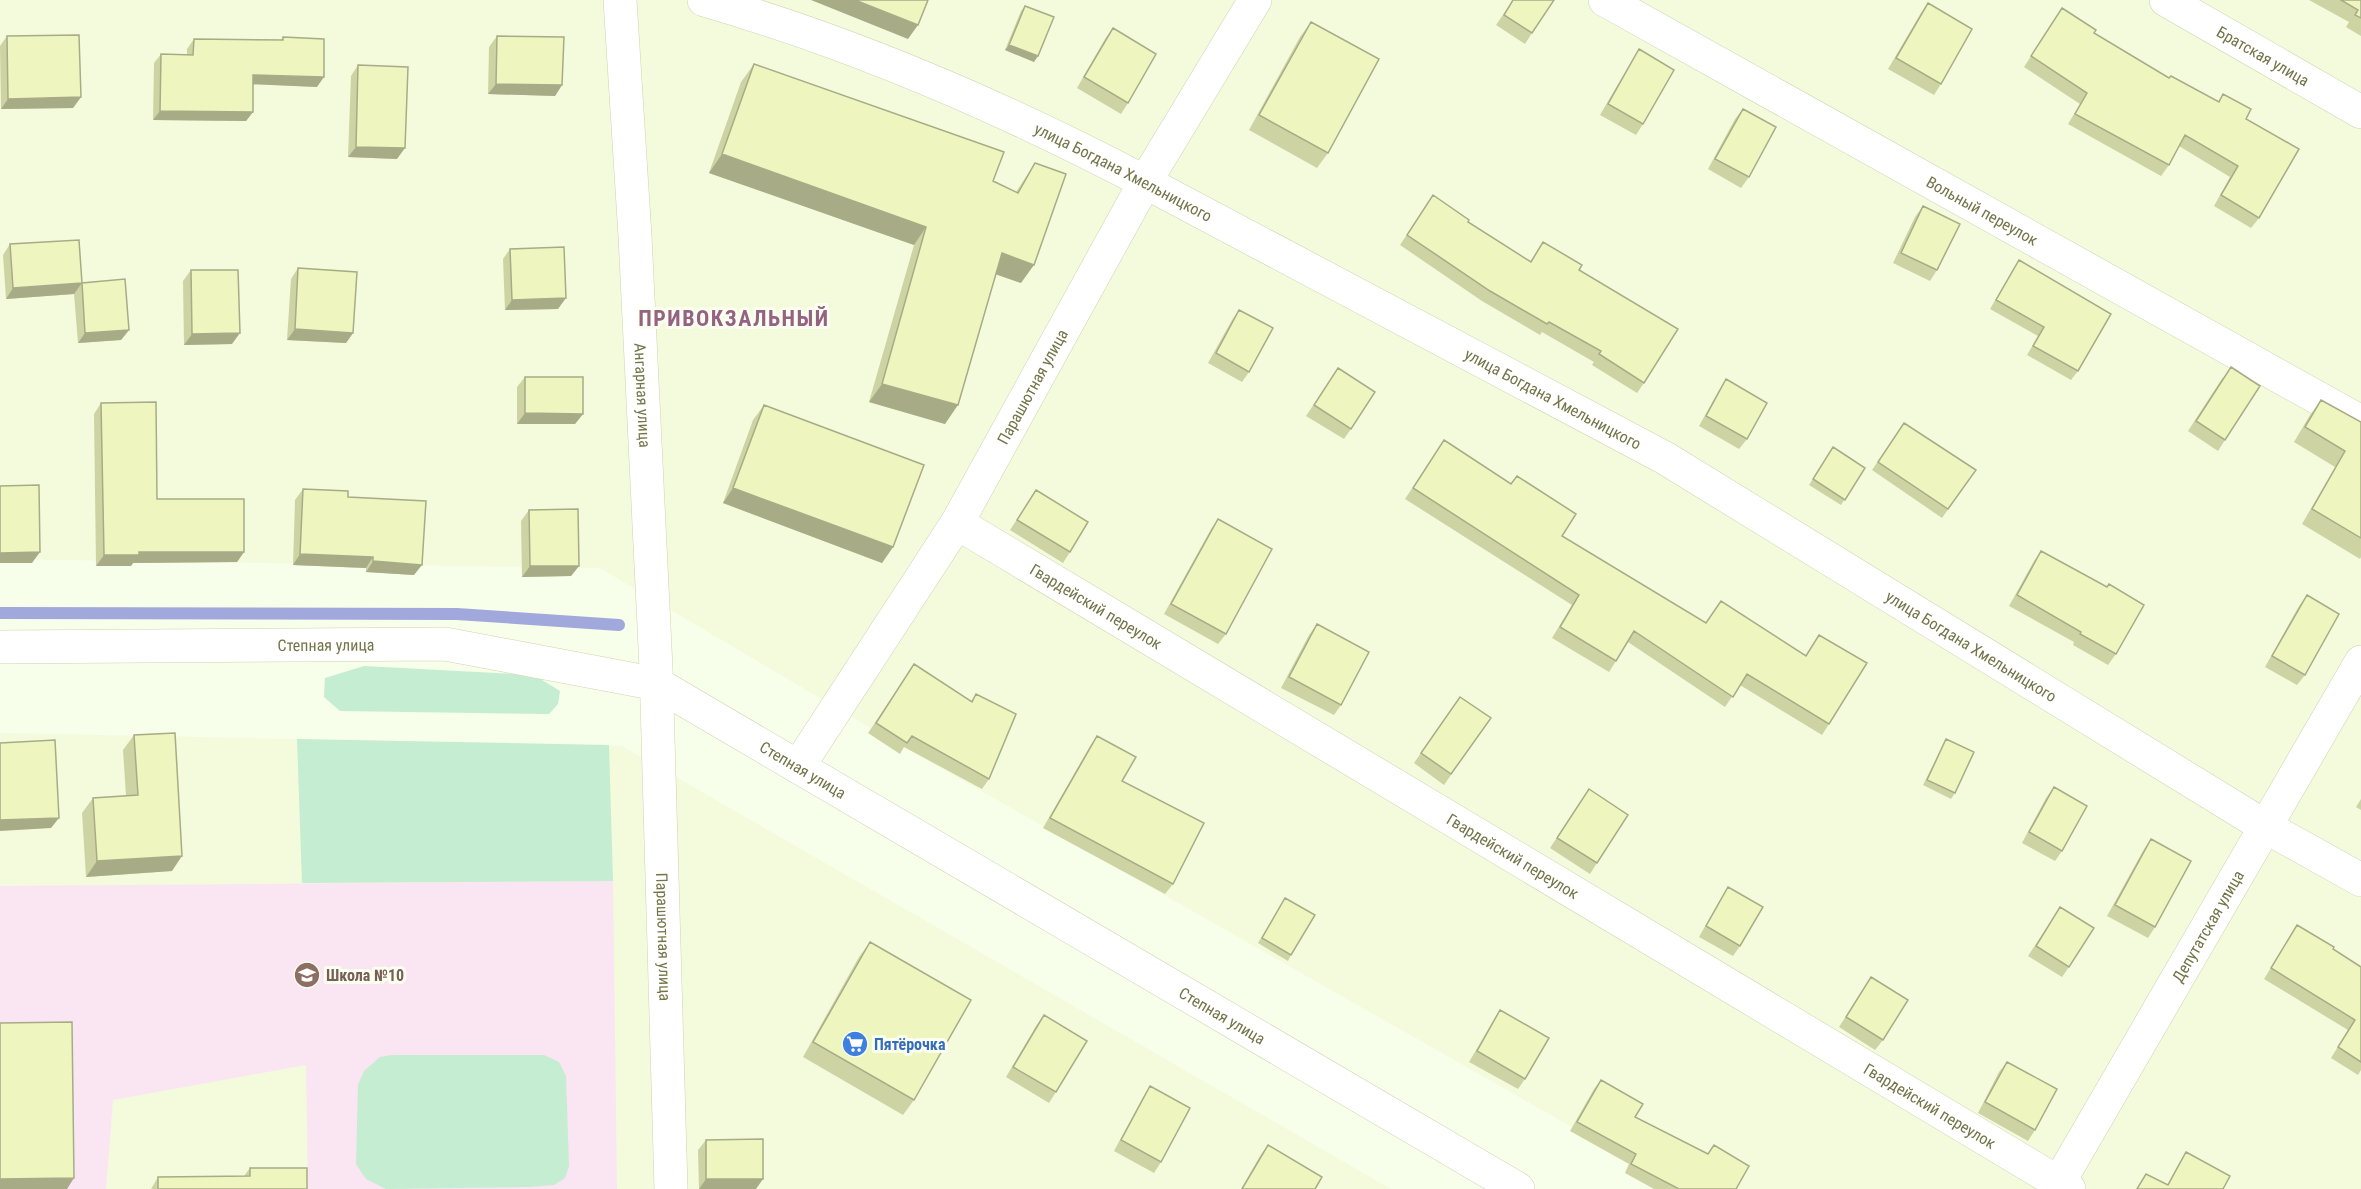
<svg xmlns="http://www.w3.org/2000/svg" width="2361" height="1189" viewBox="0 0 2361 1189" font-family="'Roboto Condensed',sans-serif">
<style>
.residential{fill:#f3fbdc}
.education{fill:#fae5f3}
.green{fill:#c5edd1}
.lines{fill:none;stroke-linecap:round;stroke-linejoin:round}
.stream{stroke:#a1a9dc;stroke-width:12}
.minor-casing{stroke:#ced4b0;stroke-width:34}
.minor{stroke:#fff;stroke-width:33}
.wall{fill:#ced3a4}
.shaded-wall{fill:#a7ac86}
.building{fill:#eff5bf;stroke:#a7ac86;stroke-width:1.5}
.labels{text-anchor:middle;stroke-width:6;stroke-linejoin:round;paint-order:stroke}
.street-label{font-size:16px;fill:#727547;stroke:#fafff0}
.education-label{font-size:16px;font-weight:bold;fill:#785e54;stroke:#fafff0;text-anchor:start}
.shop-label{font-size:16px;font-weight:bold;fill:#366cbe;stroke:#fafff0;text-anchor:start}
.district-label{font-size:22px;font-weight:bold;letter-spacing:1.5px;fill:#966283;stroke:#fafff0}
</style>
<rect width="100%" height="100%" fill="#f7fee9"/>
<path class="residential" d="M0,0H2361V1189H1681L869,727L600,568L0,559Z
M0,733L622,746L1391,1189H0Z"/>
<path class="education" d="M613,881L617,1189H308L306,1065L113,1100L106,1189H0V886Z"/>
<path class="green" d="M364,666L534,675L560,691L558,704L549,714L340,711L324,697L325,678Z
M297,739L609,745L613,881L302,883Z
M392,1055H544L559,1062L566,1076L569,1166L565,1178L554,1185L530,1187L386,1189L366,1179L356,1164L358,1085L364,1071L380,1057Z"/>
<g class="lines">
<path class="stream" d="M0,613L457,614L619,625"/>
<g class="minor-casing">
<g id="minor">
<path id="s1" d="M620,0L635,236L656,668L671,1189"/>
<path id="s2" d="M704,0C857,44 1004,108 1145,182L1665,458L2266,827L2361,880"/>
<path id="s3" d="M1605,0L2361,422"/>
<path id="s4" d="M2166,0L2361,112"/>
<path id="s5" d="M957,523L2069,1189"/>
<path id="s6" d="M0,647L445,644L657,684L1518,1189"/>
<path id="s7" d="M798,767L957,523L1145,182L1255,0"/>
<path id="s8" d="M2055,1189L2361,662"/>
</g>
</g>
<use href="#minor" class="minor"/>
</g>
<path class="wall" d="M1513,0L1532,33L1525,44L1496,25Z
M2309,0H2361V36L2346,27L2349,22Z
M1928,3L1941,84L1934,95L1888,69L1921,13Z
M1025,6L1034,62L1005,50L1021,11Z
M2062,8L2094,33L2169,78L2218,102L2223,94L2246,119L2259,218L2251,228L2214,206L2230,177L2179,146L2169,165L2161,176L2068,124L2080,104L2024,67Z
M1311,22L1328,153L1317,168L1249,130L1300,37Z
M1113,28L1128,103L1121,114L1077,88L1105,39Z
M7,36L81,97L73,108L1,109L0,46Z
M497,36L562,85L555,96L488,94L489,47Z
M283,37L317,87L253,84V112L246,121L153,120L154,63L161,54H187V49L194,39L281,40Z
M1639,49L1643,124L1636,135L1600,115L1632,60Z
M754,64L1016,192L1035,163L1021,283L996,274L945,424L869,402L914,245L709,173L741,82Z
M358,65L397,159L348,157L351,76Z
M1743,109L1749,177L1741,188L1708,169L1735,119Z
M1433,195L1468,222L1530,262L1543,242L1579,270L1644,383L1637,393L1592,365L1594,362L1542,332L1540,335L1482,301L1400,245Z
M1923,206L1937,270L1930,281L1893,263L1915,217Z
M10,244L82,283L129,330L121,340L78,343L74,294L6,299L3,255Z
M510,249L558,309L505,310L503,259Z
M2019,260L2078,371L2071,380L2027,355L2038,336L1990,309L2013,269Z
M298,268L353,333L346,343L287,340L291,279Z
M191,270L232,344L184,345L183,281Z
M1239,310L1249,372L1242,382L1208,363L1232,320Z
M1338,368L1351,429L1344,439L1306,416Z
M525,377L583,414L575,424H517V387Z
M2223,377L2225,440L2218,451L2188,431Z
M1726,379L1747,439L1739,449L1699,426L1719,390Z
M2321,400L2361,422V557L2360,559L2302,524L2335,467L2294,442L2310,415Z
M101,403L157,499L244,552L237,562L133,563L131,566H96L94,414Z
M764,405L893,547L882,563L723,503L753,420Z
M1904,423L1976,470L1942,518L1872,470Z
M1833,447L1865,468L1841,505L1809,485Z
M1437,451L1562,536L1706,623L1721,601L1805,656L1819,635L1829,724L1822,735L1740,685L1725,707L1628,642L1609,672L1552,638L1572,605L1405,499Z
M303,489L348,497L414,575L366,572V568L293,565L295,500Z
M1036,490L1070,552L1063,563L1010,530Z
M529,510L579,566L571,576L522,577L521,521Z
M1218,519L1226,634L1218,644L1164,614L1211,529Z
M2041,551L2116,654L2108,665L2073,645L2074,642L2009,606L2034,561Z
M2307,595L2305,675L2297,685L2265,667L2299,606Z
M1317,624L1341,705L1334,715L1281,688L1309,635Z
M907,675L971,701L976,694L989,779L982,789L904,747L900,754L868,733Z
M1460,697L1491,718L1444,785L1414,763Z
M134,735L172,871L86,877L82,813L93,798L126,796L123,750Z
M1097,736L1122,781L1173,884L1165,894L1043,828L1090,746Z
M1946,739L1955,793L1951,799L1923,785Z
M2054,787L2062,851L2055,861L2022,843L2046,798Z
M1589,789L1597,863L1590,874L1550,848Z
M2361,799V810L2356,807Z
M2151,839L2155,927L2148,938L2107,916L2144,849Z
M1728,887L1740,946L1733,956L1699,937L1721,898Z
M1285,898L1291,955L1288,961L1258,943Z
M2060,907L2069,967L2062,977L2028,956Z
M2297,925L2361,967V1070L2358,1075L2331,1058L2348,1030L2264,979Z
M870,942L914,1100L903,1115L803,1057L859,957Z
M1871,977L1883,1040L1875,1050L1839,1027Z
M1500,1010L1525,1079L1518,1089L1469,1062L1493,1021Z
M1044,1015L1056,1092L1049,1103L1006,1077L1036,1026Z
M2007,1062L2035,1130L2028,1141L1978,1113L1999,1072Z
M1601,1080L1635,1117L1708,1154L1714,1145L1736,1189H1654L1625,1173L1629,1164L1570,1131L1594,1089Z
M1150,1086L1161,1162L1154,1173L1114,1151L1143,1097Z
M706,1140L756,1189H699L698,1150Z
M1268,1145L1315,1189H1241L1260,1156Z
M2186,1152L2223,1189H2136L2146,1174L2167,1185L2179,1163Z
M250,1168L307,1189H151L158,1177L244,1176Z"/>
<path class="shaded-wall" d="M811,0H855L918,25L908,39Z
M1009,45L1038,56L1034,62L1005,50Z
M253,75L324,77L317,87L246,84Z
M496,84L562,85L555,96L488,94Z
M81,97L73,108L1,109L8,99Z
M160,111L253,112L246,121L153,120Z
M356,147L405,148L397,159L348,157Z
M722,154L926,227L914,245L709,173Z
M1002,253L1034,265L1021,283L989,272Z
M82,283L74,294L6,299L13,288Z
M566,298L558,309L505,310L512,300Z
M295,329L353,333L346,343L287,340Z
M129,330L121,340L78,343L85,333Z
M240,333L232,344L184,345L192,334Z
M882,384L958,405L945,424L869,402Z
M525,413L583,414L575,424H517Z
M733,488L893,547L882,563L723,503Z
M40,552L32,563H0V553Z
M139,552H244L237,562L133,563L131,566H96L104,555Z
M300,554L373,557L366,568L293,565Z
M373,561L422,565L414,575L366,572Z
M530,566H579L571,576L522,577Z
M59,818L51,828L0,831V820Z
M182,856L172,871L86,877L97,861Z
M74,1178L67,1189H0V1179Z
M706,1179H763L756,1189H699Z"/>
<path class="building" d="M855,0H928L918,25Z
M1513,0H1554L1532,33L1504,15Z
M2341,0H2361V18L2355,15L2358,10Z
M1928,3L1972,29L1941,84L1896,58Z
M1025,6L1054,17L1038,56L1009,45Z
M2062,8L2096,30L2094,33L2169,78L2171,76L2219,102L2223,94L2251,109L2246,119L2299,149L2259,218L2221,195L2238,166L2185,135L2169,165L2075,114L2087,93L2031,56Z
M1311,22L1379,59L1328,153L1259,115Z
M1113,28L1156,54L1128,103L1084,77Z
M79,35L81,97L8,99L7,36Z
M497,36L564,37L562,85L496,84Z
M283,37L324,39V77L253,75V112L160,111L161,54L193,55L194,39L283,40Z
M1639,49L1674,70L1643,124L1608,104Z
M754,64L1004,152L993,181L1018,193L1035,163L1066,174L1034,265L1002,253L958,405L882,384L926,227L722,154Z
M358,65L408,67L405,148L356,147Z
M1743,109L1776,127L1749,177L1715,159Z
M1433,195L1469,220L1468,222L1531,262L1543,242L1582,265L1579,270L1678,329L1644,383L1599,354L1601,351L1549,322L1547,324L1490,291L1407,235Z
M1923,206L1960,224L1937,270L1901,253Z
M79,240L82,283L13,288L10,244Z
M564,247L566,298L512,300L510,249Z
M2019,260L2111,314L2078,371L2033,346L2044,327L1996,300Z
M298,268L357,272L353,333L295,329Z
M191,270H238L240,333L192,334Z
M125,279L129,330L85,333L82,283Z
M1239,310L1273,328L1249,372L1216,353Z
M2231,367L2260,386L2225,440L2196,421Z
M1338,368L1375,392L1351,429L1314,405Z
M525,377H583V414L525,413Z
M1726,379L1767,403L1747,439L1706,416Z
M2321,400L2361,422V538L2312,509L2345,451L2305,427Z
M156,402L157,499H244V552H139V555H104L101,403Z
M764,405L924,465L893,547L733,488Z
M1904,423L1976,470L1948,509L1878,462Z
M1444,440L1511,484L1517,476L1576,514L1562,536L1706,623L1721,601L1806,656L1819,635L1867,663L1829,724L1747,674L1733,697L1634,631L1616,661L1560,627L1579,595L1413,488Z
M1833,447L1865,468L1845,500L1813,479Z
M39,485L40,552L0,553V486Z
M303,489L348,491V497L426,501L422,565L373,561V557L300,554Z
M1036,490L1088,522L1070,552L1017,520Z
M578,509L579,566H530L529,510Z
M1218,519L1272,549L1226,634L1171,604Z
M2041,551L2107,587L2109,584L2144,605L2116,654L2080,634L2081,632L2017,595Z
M2307,595L2339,614L2305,675L2272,656Z
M1317,624L1369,652L1341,705L1289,677Z
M914,664L972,702L976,694L1016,714L989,779L912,736L907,743L876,723Z
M1460,697L1491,718L1451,774L1421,753Z
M175,733L182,856L97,861L93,798L138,795L134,735Z
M1097,736L1136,757L1122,781L1204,823L1173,884L1050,818Z
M1946,739L1974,752L1955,793L1927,780Z
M55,740L59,818L0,820V743Z
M2054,787L2087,806L2062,851L2029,832Z
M1589,789L1628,815L1597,863L1557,838Z
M2151,839L2191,861L2155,927L2115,905Z
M1728,887L1763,907L1740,946L1706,926Z
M1285,898L1315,915L1291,955L1262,938Z
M2060,907L2094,928L2069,967L2036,946Z
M2297,925L2334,947L2333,949L2361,967V1062L2338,1047L2355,1020L2271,968Z
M870,942L971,1000L914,1100L813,1042Z
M1871,977L1908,1000L1883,1040L1846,1017Z
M1500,1010L1549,1038L1525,1079L1477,1051Z
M1044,1015L1087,1041L1056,1092L1013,1067Z
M72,1022L74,1178L0,1179V1023Z
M2007,1062L2057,1089L2035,1130L1985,1102Z
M1601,1080L1643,1104L1635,1117L1708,1154L1714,1145L1749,1166L1736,1189H1679L1631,1164L1636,1154L1577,1122Z
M1150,1086L1190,1108L1161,1162L1121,1140Z
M763,1139V1179H706V1140Z
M1268,1145L1322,1177L1315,1189H1242Z
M2186,1152L2230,1176L2223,1189H2137L2146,1174L2168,1185Z
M250,1168H307V1189H158V1177L250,1176Z"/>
<defs>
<g id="school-disc" transform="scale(1.35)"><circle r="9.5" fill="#8d6e63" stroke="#fafff0"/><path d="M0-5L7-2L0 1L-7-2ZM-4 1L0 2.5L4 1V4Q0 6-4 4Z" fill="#fff"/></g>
<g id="supermarket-disc" transform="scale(1.35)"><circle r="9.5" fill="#3f7fe0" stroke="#fafff0"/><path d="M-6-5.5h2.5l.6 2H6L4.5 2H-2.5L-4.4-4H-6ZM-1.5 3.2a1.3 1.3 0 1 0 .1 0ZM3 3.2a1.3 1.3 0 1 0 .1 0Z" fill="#fff"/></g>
</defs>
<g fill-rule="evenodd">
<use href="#school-disc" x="307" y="975"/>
<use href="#supermarket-disc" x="855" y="1044"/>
</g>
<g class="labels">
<g class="street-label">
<text dy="6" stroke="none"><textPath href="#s4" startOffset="112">Братская улица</textPath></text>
<text dy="6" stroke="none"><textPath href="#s2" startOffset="454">улица Богдана Хмельницкого</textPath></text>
<text dy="6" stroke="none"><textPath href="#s3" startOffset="432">Вольный переулок</textPath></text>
<text dy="6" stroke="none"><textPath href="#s7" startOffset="447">Парашютная улица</textPath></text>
<text dy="6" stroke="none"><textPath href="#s1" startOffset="396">Ангарная улица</textPath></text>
<text dy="6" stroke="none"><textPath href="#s2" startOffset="940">улица Богдана Хмельницкого</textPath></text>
<text dy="6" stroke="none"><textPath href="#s5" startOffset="162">Гвардейский переулок</textPath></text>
<text dy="6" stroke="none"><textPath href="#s6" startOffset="326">Степная улица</textPath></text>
<text dy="6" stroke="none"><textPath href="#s2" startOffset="1426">улица Богдана Хмельницкого</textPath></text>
<text dy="6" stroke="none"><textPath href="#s6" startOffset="830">Степная улица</textPath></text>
<text dy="6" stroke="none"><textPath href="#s5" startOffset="648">Гвардейский переулок</textPath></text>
<text dy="6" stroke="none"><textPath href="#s8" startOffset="304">Депутатская улица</textPath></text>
<text dy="6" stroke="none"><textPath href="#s1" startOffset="938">Парашютная улица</textPath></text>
<text dy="6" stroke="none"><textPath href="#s6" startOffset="1316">Степная улица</textPath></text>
<text dy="6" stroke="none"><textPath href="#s5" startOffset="1134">Гвардейский переулок</textPath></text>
</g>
<g class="education-label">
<text x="326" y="981">Школа №10</text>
</g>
<g class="shop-label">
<text x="874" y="1050">Пятёрочка</text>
</g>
<g class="district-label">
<text x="734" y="326">ПРИВОКЗАЛЬНЫЙ</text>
</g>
</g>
</svg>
